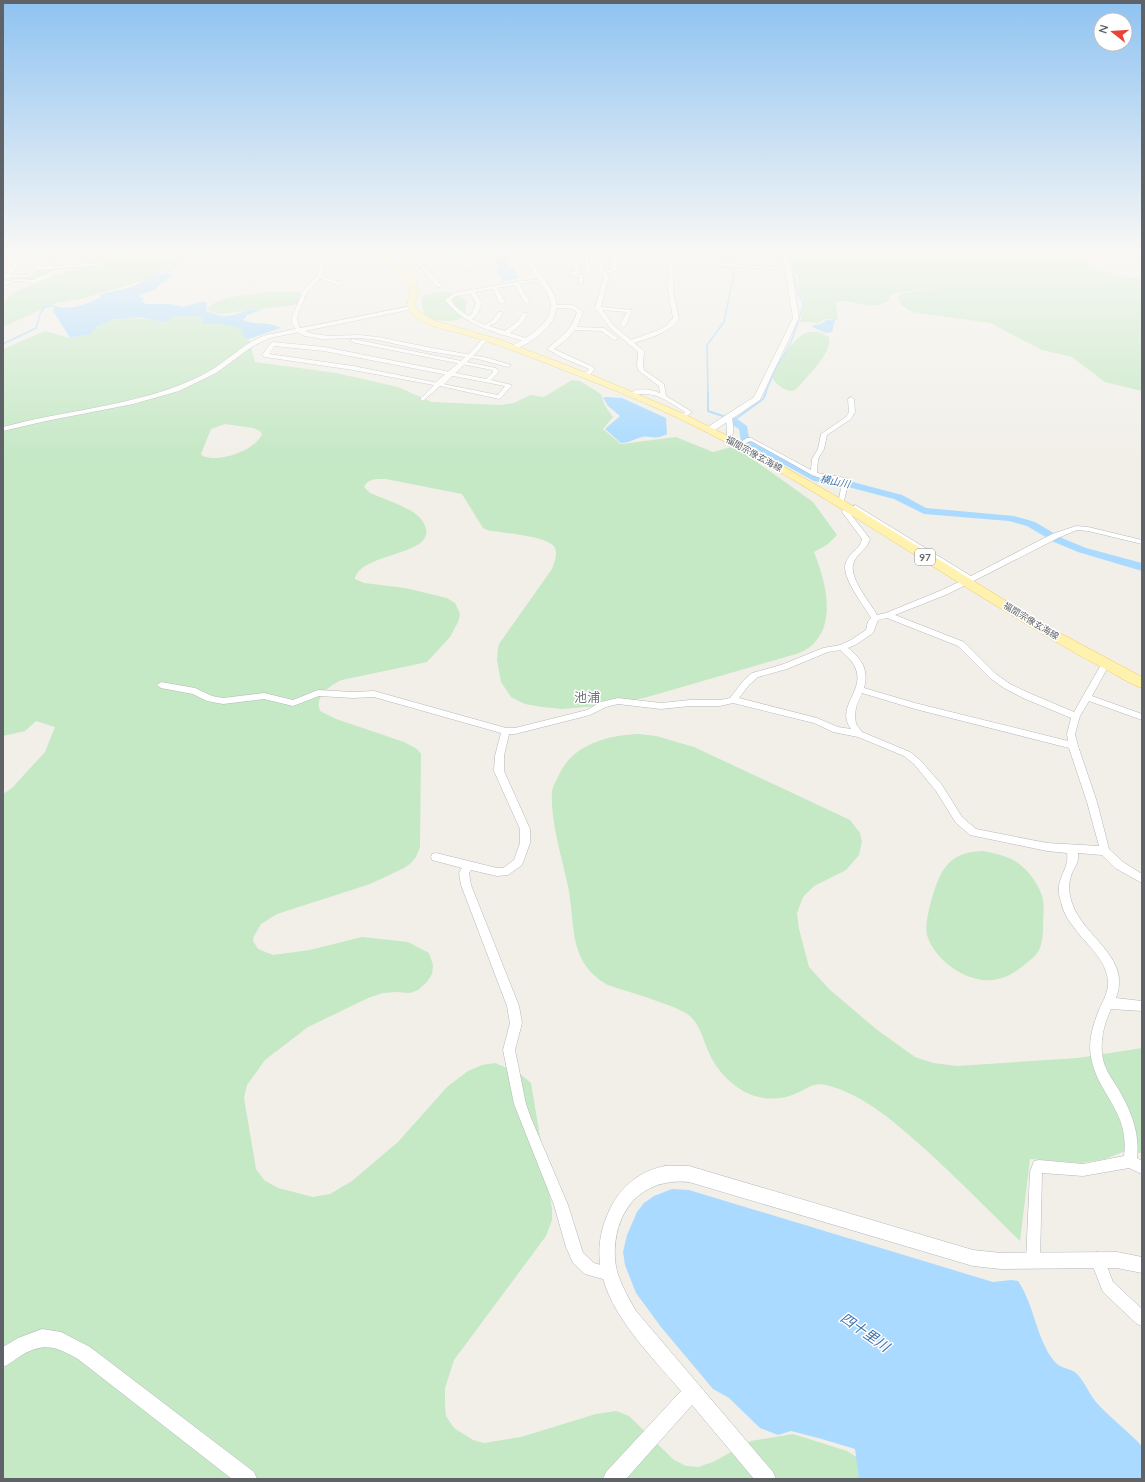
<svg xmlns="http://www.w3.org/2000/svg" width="1145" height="1482" viewBox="0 0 1145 1482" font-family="Lato,'Noto Sans JP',sans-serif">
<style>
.green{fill:#c5e8c5;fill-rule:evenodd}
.water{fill:#aadaff}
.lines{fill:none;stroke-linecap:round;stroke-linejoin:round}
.stream-far1{stroke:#aadaff;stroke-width:1.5}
.stream{stroke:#aadaff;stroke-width:2}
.river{fill:#aadaff;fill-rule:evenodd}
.minor-casing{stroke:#b5b8bc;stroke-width:1}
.tertiary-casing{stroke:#b5b8bc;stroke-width:1}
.primary-casing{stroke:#f2c960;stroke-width:1}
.minor{fill:#fff;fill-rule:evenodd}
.tertiary{fill:#fff;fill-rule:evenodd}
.primary{fill:#fff2af;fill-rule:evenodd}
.labels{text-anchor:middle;stroke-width:3;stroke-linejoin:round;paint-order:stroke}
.far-street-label{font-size:9px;fill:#5f6368;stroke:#fff}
.far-water-label{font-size:10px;font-style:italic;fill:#4174aa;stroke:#fff}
.shield{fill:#fff;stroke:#8f9295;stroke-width:1}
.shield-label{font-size:10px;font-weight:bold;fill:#5f6368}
.quarter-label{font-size:13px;fill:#70757a;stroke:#fff}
.near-water-label{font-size:14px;font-style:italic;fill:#4174aa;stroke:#fff}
</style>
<rect width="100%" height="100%" fill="#f1efe8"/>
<path class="green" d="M135,250H209L191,256L145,280L84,298L56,303L3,327V303L14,292L112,254Z
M275,250H313L316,254C307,263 285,253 275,250Z
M795,250H992L993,253L1001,257L996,250H1067L1064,254L1118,276L1142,279V391L1105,382L1072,357L1042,350L990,323L912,312L901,305L898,298L900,294L934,288L893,293C887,297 891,299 886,302C867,312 852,297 836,302L838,320L824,319L819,323L800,322L805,304L799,290L798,277L795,273L793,261Z
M37,269H60L34,281L15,277H31Z
M270,292H298L306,294L307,296L303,302L295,305L221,314L211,312L208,309C216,296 255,294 270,292Z
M439,292C448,292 460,294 467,302L465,316C454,324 437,321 425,317L421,298L424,295Z
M196,316L204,319L203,324C219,324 228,322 243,330L244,337L249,339L255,362L336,373L398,387L432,402L500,405L514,403L530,395L544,397L572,380L580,381L601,394L605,406L613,417L603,429L621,444L676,437L713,452L731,447L737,448L813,502L837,535L828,544L814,552C825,580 838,624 810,647C806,650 801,652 796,654L644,698L610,705L562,709L542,707L525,704L511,697L501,682L497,660L498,649L499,644L552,569C554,563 558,555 555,548C550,536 501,533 487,530L483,528L462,494L386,479C377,479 368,478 364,487L370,493C384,499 400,504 413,512C419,516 424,521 426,529C432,556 360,553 355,579L364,583L405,588L447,598L455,603L460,614L458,622L450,637L427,662L342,680C330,685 314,697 320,711L336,719L404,742L417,749L421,754L420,847L416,857L411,863L404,868L370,884L277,914L261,924L254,936L253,941L258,949L273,955L310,950L362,937L408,942L429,953L433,965L432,974L427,982L418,990L410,993L396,992L383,993L368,998L308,1027L265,1060L247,1085L244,1098L256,1169L264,1180L278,1188L313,1197L330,1194L352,1181L398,1142L447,1087L468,1071L482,1065L495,1063L519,1073L531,1083L552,1209V1220L546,1236L454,1360L445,1388V1406L446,1416L454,1428L473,1440L484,1443L521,1437L596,1414L616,1411L629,1416L674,1460L686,1466L698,1467L713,1462L751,1441L793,1434L847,1451L864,1462L875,1479H3V794L12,788L45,752L55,727L36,721L25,731L3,736V349L45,331L70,338L91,334L96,326L107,321L135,318L153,320L170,319V317H173ZM225,424L253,428L260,431L262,434C255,451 219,463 203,456L201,454L211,429Z
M809,332H819L829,337C833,352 806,378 796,389L792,391C783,390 770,381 772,372C780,361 796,334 809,332Z
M639,734L656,736L694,747L850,820L860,833L862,842L859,855L846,870L814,886L803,897L797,913L799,929L809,967L829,989L876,1029L915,1057L933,1063L957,1066L1078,1058L1142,1048V1153L1123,1152L1105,1159L1081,1163L1030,1159L1020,1241C989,1211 959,1180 926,1150C898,1125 864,1094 826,1085C813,1082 807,1089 795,1094C778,1101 759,1100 743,1091C730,1083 719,1072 712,1059C704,1045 702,1027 690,1016C679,1006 625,991 608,985C567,962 576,925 568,886C562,858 550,819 552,791C553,786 556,781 558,777C571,745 607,735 639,734Z
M983,851C1006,856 1017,858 1032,877C1036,883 1040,889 1042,896C1045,905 1043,917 1043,926C1043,936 1042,950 1034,957C1023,966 1012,976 998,979C972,986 937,963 928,938C924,928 928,915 930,905C939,873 946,852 983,851Z"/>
<path class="water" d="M490,253H502L509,259L507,262L510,267L513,268L519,278L503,281L497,273V263Z
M153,274H175C169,281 160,282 155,290L140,295V297L144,298L142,301L146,304H171L184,307L202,301L207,303L206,311C212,313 221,317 227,316C239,315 247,308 261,310L247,315L243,320C255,326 270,321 281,328L249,339L242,336L243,330C229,323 218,324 203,324L201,323L204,319L196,316L170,317L171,319L168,321H158L139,317L112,320L97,326L91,334L70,338L53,311L55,307C70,310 88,304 101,297L99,295C118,289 137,289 153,274Z
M826,320H835L832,332L826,333L812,327L813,325L821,324Z
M606,397L622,398L666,418L667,434C653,441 653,435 642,437C634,439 629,443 621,443L605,429L620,416L608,406L604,399L602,398Z
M672,1189L689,1190L993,1282L1011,1280L1018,1281C1034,1304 1036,1338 1054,1361C1061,1370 1070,1367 1077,1374C1085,1382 1089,1394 1096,1402C1109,1417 1128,1431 1142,1446V1479H859L855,1449L822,1439L791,1431L778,1435L760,1428L729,1398L713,1389L661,1327L636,1293L625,1265L623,1252L627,1235L637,1212L644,1203L654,1196Z"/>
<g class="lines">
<path class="stream-far1" d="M162,276L171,270L187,253
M3,344L36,328L40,314L45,307L53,306L59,308
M708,394L707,345L724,322L735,269L720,266L731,250
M765,394L775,370L791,342L804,304C793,288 792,269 794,250"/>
<path class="stream" d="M708,393V411L726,417
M731,419L734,420L763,399L766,393"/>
<path class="river" d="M734,417L747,426L749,438L751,440L821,476L849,481L902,495L926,508L1014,516L1035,522L1062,538L1086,548L1142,563V571L1078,552L1054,542L1027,526L1009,521L924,514L894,499L848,487L814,481L741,441L739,429L728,422L731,418Z"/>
<g class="minor-casing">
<path id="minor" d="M24,250H79L27,253L10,275H28L38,263L40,264L38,267L99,263L113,254L93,258L39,261V259H41L93,256L118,250H129L122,252L100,265L36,270L29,277L3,278V276L5,275L22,254H3V252Z
M318,250H323L315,259C323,263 326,268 322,276L337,281L342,285L338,286L333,283L320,279L307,292L297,317L299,327L309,333L329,336L359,335L378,337L427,347L488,358L511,365L508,367L478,359L427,351L378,340L359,338L322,339L305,336L299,333L292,324V317L303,291L318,275L319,268L318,264L311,259L312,255Z
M454,250H463L457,253L471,266V268H467L453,254L421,263L441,285V287H437L417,264L398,269L396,268Z
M573,250H577L579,271H586L583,250H587L591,272L577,274L583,277V284L579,283V278L567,273L575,271Z
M597,250H601L604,270H612L611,250H615L617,271L606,273L609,276L601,307L632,310L626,325L623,327L620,325L627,312L602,310L614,326L631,340L661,329L667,325L673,318L668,291L669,265L675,261H681L688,250H693L686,261L788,268L790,269L788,270L678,263L673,266V291L679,318C670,333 650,338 634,343L644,351L643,364L644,370L664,384L666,396L692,412L683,419L680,417L685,412C667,401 654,389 632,396L629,394C638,387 649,389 660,393L659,386L639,371L637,366L638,352L610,328L595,308L604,276L598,272L599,271Z
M1117,261L1142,264V266L1115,263V262Z
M58,269L62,270L36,283L18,281L3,285V282L18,279L33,280Z
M541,279H543V281L519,284L530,302L527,304L524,302L515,285L497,288L505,302L502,304L499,302L493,289L475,292L482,303L477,315L472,319L485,325L493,320L498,312H502L503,313L497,322L489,326L505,331L518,321L523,313H527C526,321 517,328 510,333L529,339V341L527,342C497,333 465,326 445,300L454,293L516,282ZM470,293L476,303L472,314L468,316L456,307L451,300L456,296Z
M552,305H573L583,312L577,327L604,328L619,339L614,340L601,331L575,330L567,339L554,349L593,367L595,369L588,377L583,376L589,369L563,358L547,349C561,336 571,332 577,312C567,305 560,311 551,306Z
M353,339L496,368L499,372L491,380L512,385L501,398L499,399L440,386L423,401L420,399L434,385L353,370L265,357L262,355L271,343L273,342L324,347L486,379L493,372L492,370L351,342L350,341ZM274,346L324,351L505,386L498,395L353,366L269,354Z
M851,397L854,399L855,412L851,419L827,435L824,449L818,459L817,473L846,478L849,480L844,501L837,504L834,502L839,499L842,482L823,479L812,475L753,442L750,441L739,447L736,445L747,438H751L811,470L812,459L818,449L821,434L846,417L849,412L848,399Z
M729,415L732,417C733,426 736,436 727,441L724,439L727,435L726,417Z
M855,505L971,576L1052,534L1076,526L1088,527L1142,540V544L1088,531L1077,530L1058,538L948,594L895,615L964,642L996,674L1010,684L1029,693L1074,712L1102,663H1108L1109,665L1092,696L1142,714V720L1089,701L1080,716L1075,734L1078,746L1097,802L1109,849L1123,862L1142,874V883L1115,868L1102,855L1078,853C1079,865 1074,866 1071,876C1068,885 1069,895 1072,903C1083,937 1132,957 1116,998L1142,1001V1011L1111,1009C1103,1026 1098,1047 1105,1066C1108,1074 1114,1082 1119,1090C1131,1111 1140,1133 1137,1158L1142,1161V1174L1129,1168L1083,1176L1042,1173L1040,1261L1038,1266L1033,1268L1028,1266L1026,1261L1030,1172L1034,1161L1039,1160L1083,1164L1124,1156C1130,1111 1097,1094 1091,1057C1088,1041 1093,1025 1099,1010C1103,1001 1109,991 1108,981C1106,958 1085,944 1073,926C1067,919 1063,911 1061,902C1053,878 1070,871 1067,853L1047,851L970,835L956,823L936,791L914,764L904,756L858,737L833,732L814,723L733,703L720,706H690L661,709L618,704L606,707L590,715L515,734H509L504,756V771L530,829V843L522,865L508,875L497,876L471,870L469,873L471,885L519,1006L522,1023L515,1050L526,1104L531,1118L568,1205L583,1253L594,1263L615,1269L617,1274L615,1279L610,1281L585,1274L573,1263L566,1247L554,1205L514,1104L503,1050L510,1023L507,1006L461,885L459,873L462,868L432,860L431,857L432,854L436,853L497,868H503L514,860L520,843V829L494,771L495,756L501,733L374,697L353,698L319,696L293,706L264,699L223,704L207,701L193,694L161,688L157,685L161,682L195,688L212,696L223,698L264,693L293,700L318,690L353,692L374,691L506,728H515L587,710L601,702L618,698L661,703L690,700H720L730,698L743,681L752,673L781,665L823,648L840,645L851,640L866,630L868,621L871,618C864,605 840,577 846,562C850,552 860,549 862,539L842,512L844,507H848L849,512L870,539C867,550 857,553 854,562C847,576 870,602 877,615L886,613L942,590L965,579L853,508L852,507ZM887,618L958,646L990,678L1004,688L1023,698L1071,718L1067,734L1068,741L915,703L864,688C869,670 862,659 848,648L857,644L873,633L878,620ZM840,650C883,684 831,701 851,729L838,727L817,718L739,698L749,685L758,677L787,669L828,652ZM862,693L915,709L1069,748L1087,802L1099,846L1047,843L976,829L962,817L942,785L920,760L910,752L862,732L856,724L855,716L856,707Z
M1097,1252L1102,1254L1113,1282L1142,1309V1326L1137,1324L1103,1292L1090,1259L1092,1254Z"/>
</g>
<g class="tertiary-casing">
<path id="tertiary" d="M522,250H528C533,268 547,279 554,295C566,321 532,344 512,350L510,349V347C528,337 562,319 547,293C538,278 527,267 522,250Z
M782,250H788L799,318L760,400L712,432H706V428L754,397L793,318Z
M411,306L414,308L413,309L270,338L253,346L216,373L179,391L133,404L46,421L3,431V427C62,411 123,407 180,385C195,379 210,372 223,362C237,352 249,341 266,335Z
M484,337L489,338L475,354L442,386H436V382L471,352Z
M665,1166H689L973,1250L1001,1253L1117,1252L1142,1257V1273L1117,1268L1001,1269L973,1266L689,1182C640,1177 612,1213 615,1260C617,1279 627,1295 636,1311L773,1472L776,1479H754L692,1405L626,1479H603L606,1472L681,1391C637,1339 574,1282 610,1209C621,1186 640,1171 665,1166Z
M42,1329L61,1332L90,1347L254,1472L257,1479H232L78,1359C57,1347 44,1342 22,1355C15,1359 10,1364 3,1367V1347L18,1338Z"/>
</g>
<g class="primary-casing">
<path id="primary" d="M372,250H381L384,252L417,282L418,292L414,305L419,312L436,321L501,340L592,375L682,413L740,442L843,500L1043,624L1142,677V688C1129,684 1117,675 1105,669C1070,651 1036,630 1003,610C898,546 797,476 686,422C647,403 607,387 566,371C530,357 493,342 455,332C439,328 412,323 407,305L410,292L409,283Z"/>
</g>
<use href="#minor" class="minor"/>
<use href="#tertiary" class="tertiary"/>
<use href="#primary" class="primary"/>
</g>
<linearGradient id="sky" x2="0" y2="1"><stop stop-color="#8fc3f1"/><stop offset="0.55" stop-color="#f9f8f5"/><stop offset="1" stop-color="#f9f8f5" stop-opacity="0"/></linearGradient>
<rect width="1145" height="458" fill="url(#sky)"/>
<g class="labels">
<g class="far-street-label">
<text transform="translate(754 454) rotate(29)" y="3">福間宗像玄海線</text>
<text transform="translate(1031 621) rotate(31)" y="3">福間宗像玄海線</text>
</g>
<g class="far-water-label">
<text transform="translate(835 481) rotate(11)" y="4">横山川</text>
</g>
<rect class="shield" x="915" y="549" width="20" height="16" rx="3"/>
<g class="shield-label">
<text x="925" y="561">97</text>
</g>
<g class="quarter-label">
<text x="587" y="702">池浦</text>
</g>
<g class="near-water-label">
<text transform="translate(865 1332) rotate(35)" y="5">四十里川</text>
</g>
</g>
<rect width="1145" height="1482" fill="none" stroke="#5f6368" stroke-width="8"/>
<g transform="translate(1113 32) rotate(287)"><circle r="19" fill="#ffffff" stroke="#bfc1c3"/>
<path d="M0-3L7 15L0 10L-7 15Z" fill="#ea4335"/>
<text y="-6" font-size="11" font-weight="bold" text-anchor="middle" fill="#5f6368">N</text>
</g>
</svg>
